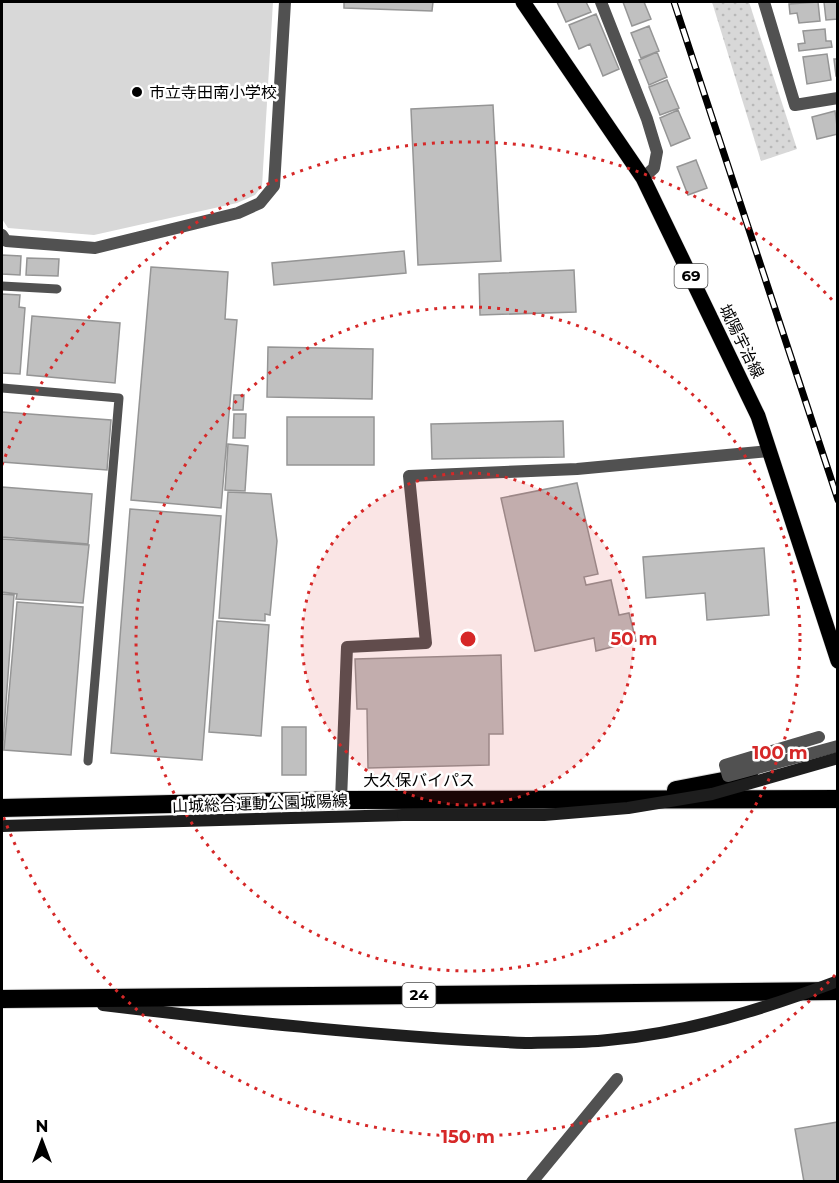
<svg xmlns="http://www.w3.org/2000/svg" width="839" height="1183" viewBox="0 0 839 1183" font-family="Montserrat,'Noto Sans JP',sans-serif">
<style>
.green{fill:#d8d8d8}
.park{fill:url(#park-dots)}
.building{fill:#c0c0c0;stroke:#959595;stroke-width:1.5}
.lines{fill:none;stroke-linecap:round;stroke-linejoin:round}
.primary-casing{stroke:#dbdbdb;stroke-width:16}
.highway-casing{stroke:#dbdbdb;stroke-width:20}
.lane{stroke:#515151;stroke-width:9}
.street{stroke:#515151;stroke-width:12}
.secondary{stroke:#1e1e1e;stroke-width:12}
.primary{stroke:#000;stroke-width:15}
.highway{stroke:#000;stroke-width:18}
.rail-casing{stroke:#000;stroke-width:7}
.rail{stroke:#fff;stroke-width:4.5;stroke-dasharray:14;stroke-linecap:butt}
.street-bridge{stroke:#515151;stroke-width:12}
.secondary-bridge{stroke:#1e1e1e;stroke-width:12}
.ring{fill:none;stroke:#d62828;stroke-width:3;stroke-dasharray:3 6}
.poi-dot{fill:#000;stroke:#fff;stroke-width:2}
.labels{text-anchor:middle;stroke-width:5;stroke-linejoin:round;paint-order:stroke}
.shield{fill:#fff;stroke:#4c4c4c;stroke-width:1.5}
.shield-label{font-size:15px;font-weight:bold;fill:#000}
.poi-label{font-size:16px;fill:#000;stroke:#fff;text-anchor:start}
.street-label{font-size:16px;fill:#000;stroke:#fff}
.centre{fill:#d62828;stroke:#fff;stroke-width:3}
.ring-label{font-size:18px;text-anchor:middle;font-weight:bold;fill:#d62828;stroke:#fff;stroke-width:5;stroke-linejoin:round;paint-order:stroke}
</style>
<defs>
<pattern id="park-dots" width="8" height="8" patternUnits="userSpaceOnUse" patternTransform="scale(1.5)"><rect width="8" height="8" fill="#d8d8d8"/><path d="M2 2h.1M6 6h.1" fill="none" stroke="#b8b8b8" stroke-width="1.8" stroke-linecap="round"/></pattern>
</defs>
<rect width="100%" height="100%" fill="#fff"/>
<path class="green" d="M2,2H273L262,186L255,195L237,203L94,235L8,228L2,219Z"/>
<path class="park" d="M712,2H749L797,149L761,161Z"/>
<path class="building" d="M344,2H433L432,11L344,8Z
M557,2H586L591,12L566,22Z
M623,2H644L651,19L632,26Z
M818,2L820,21L799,23L797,13L790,14L789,4Z
M824,2H838V19L826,20Z
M596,14L619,69L603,76L590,44L579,49L569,25Z
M649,26L659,51L641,58L631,33Z
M825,29L826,41H831L832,47L799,51L798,44L805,43L803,31Z
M657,52L667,77L649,85L639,60Z
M827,54L831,80L807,84L803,57Z
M834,59H838V76H836Z
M667,80L679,108L660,115L649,87Z
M493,105L501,261L418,265L411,109Z
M678,110L690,138L671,146L660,118Z
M835,111L838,134L817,139L812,117Z
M696,160L707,188L688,195L677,167Z
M404,251L406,273L274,285L272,263Z
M2,255L21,256L20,275L2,274Z
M27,258L59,259L58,276L26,275Z
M151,267L228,272L225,319L237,320L221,508L131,500Z
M574,270L576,312L480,315L479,274Z
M2,294L20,295L19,307L25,308L20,374L2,373Z
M32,316L120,323L115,383L27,375Z
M268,347L373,349L372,399L267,397Z
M234,395H244L243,410H233Z
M2,412L111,420L107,470L2,462Z
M234,414H246L245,438H233Z
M287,417H374V465H287Z
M563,421L564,457L432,459L431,424Z
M228,444L248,446L245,491L225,490Z
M577,483L598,574L584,577L586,585L611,580L619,615L629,613L636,641L596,651L594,638L535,651L501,498Z
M2,487L92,494L88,544L2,537Z
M228,492L271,494L277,541L270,615L265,614V621L219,618Z
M130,509L221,516L202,760L111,753Z
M2,539L89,545L83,603L16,599L17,594L2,592Z
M764,548L769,615L707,620L705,593L646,598L643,557Z
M2,594L14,595L2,756Z
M17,602L83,607L71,755L4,750Z
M217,621L269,625L261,736L209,732Z
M501,655L503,734H489V765L368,768L367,709H357L355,659Z
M282,727H306V775H282Z
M838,1122V1182H804L795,1129Z"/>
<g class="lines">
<g class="primary-casing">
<path id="primary" d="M523,2L643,178L758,416L838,661"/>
</g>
<g class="highway-casing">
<path id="highway" d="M676,790L749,776
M2,808L341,800L838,799
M2,999L838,991"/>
</g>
<path class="lane" d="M2,286L57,289
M2,388L119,398L88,761"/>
<path class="street" d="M601,2L647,119L657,152L654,168L643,178
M764,2L795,105L838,98
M2,235L6,241L95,248L238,213L260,203L274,186L285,2
M341,800L347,647L426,643L409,476L577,469L770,451
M532,1182L617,1079"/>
<path class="secondary" d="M2,826L403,815
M103,1005C245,1022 384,1037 526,1043"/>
<use href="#primary" class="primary"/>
<use href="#highway" class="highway"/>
<g class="rail-casing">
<path id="rail" d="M674,2L838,500"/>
</g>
<use href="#rail" class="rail"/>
<path class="street-bridge" d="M819,737L725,765L728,776L838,746"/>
<path class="secondary-bridge" d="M403,815H544L628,808L712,794L838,758
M526,1043C553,1042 581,1043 608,1040C687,1033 764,1009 838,981"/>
</g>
<circle cx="468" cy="639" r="166" fill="#d62828" fill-opacity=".12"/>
<g class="ring">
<circle cx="468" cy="639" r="166"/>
<circle cx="468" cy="639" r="332"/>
<path d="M835 975A498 498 0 0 1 2 813M2 465A498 498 0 0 1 835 303"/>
</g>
<circle class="poi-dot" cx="137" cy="92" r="6"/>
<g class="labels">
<g class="shield">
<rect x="674.5" y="264" width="33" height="24" rx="4.5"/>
<rect x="402.5" y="983" width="33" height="24" rx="4.5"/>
</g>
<g class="shield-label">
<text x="691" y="281">69</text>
<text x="419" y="1000">24</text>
</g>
<g class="poi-label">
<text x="149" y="98">市立寺田南小学校</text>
</g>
<g class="street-label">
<text transform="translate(742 341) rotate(64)" y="6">城陽宇治線</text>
<text x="419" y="786">大久保バイパス</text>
<text transform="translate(260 803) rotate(-2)" y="6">山城総合運動公園城陽線</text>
</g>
</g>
<circle cx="468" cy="639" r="9" class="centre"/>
<g class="ring-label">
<text x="634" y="645">50 m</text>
<text x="780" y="759">100 m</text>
<text x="468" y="1143">150 m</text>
</g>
<rect width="839" height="1183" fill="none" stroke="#000000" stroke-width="6"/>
<g transform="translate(42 1141)" stroke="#ffffff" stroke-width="4.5" paint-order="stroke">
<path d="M0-4.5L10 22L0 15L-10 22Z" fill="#000000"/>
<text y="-9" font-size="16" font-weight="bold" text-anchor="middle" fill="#000000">N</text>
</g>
</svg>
